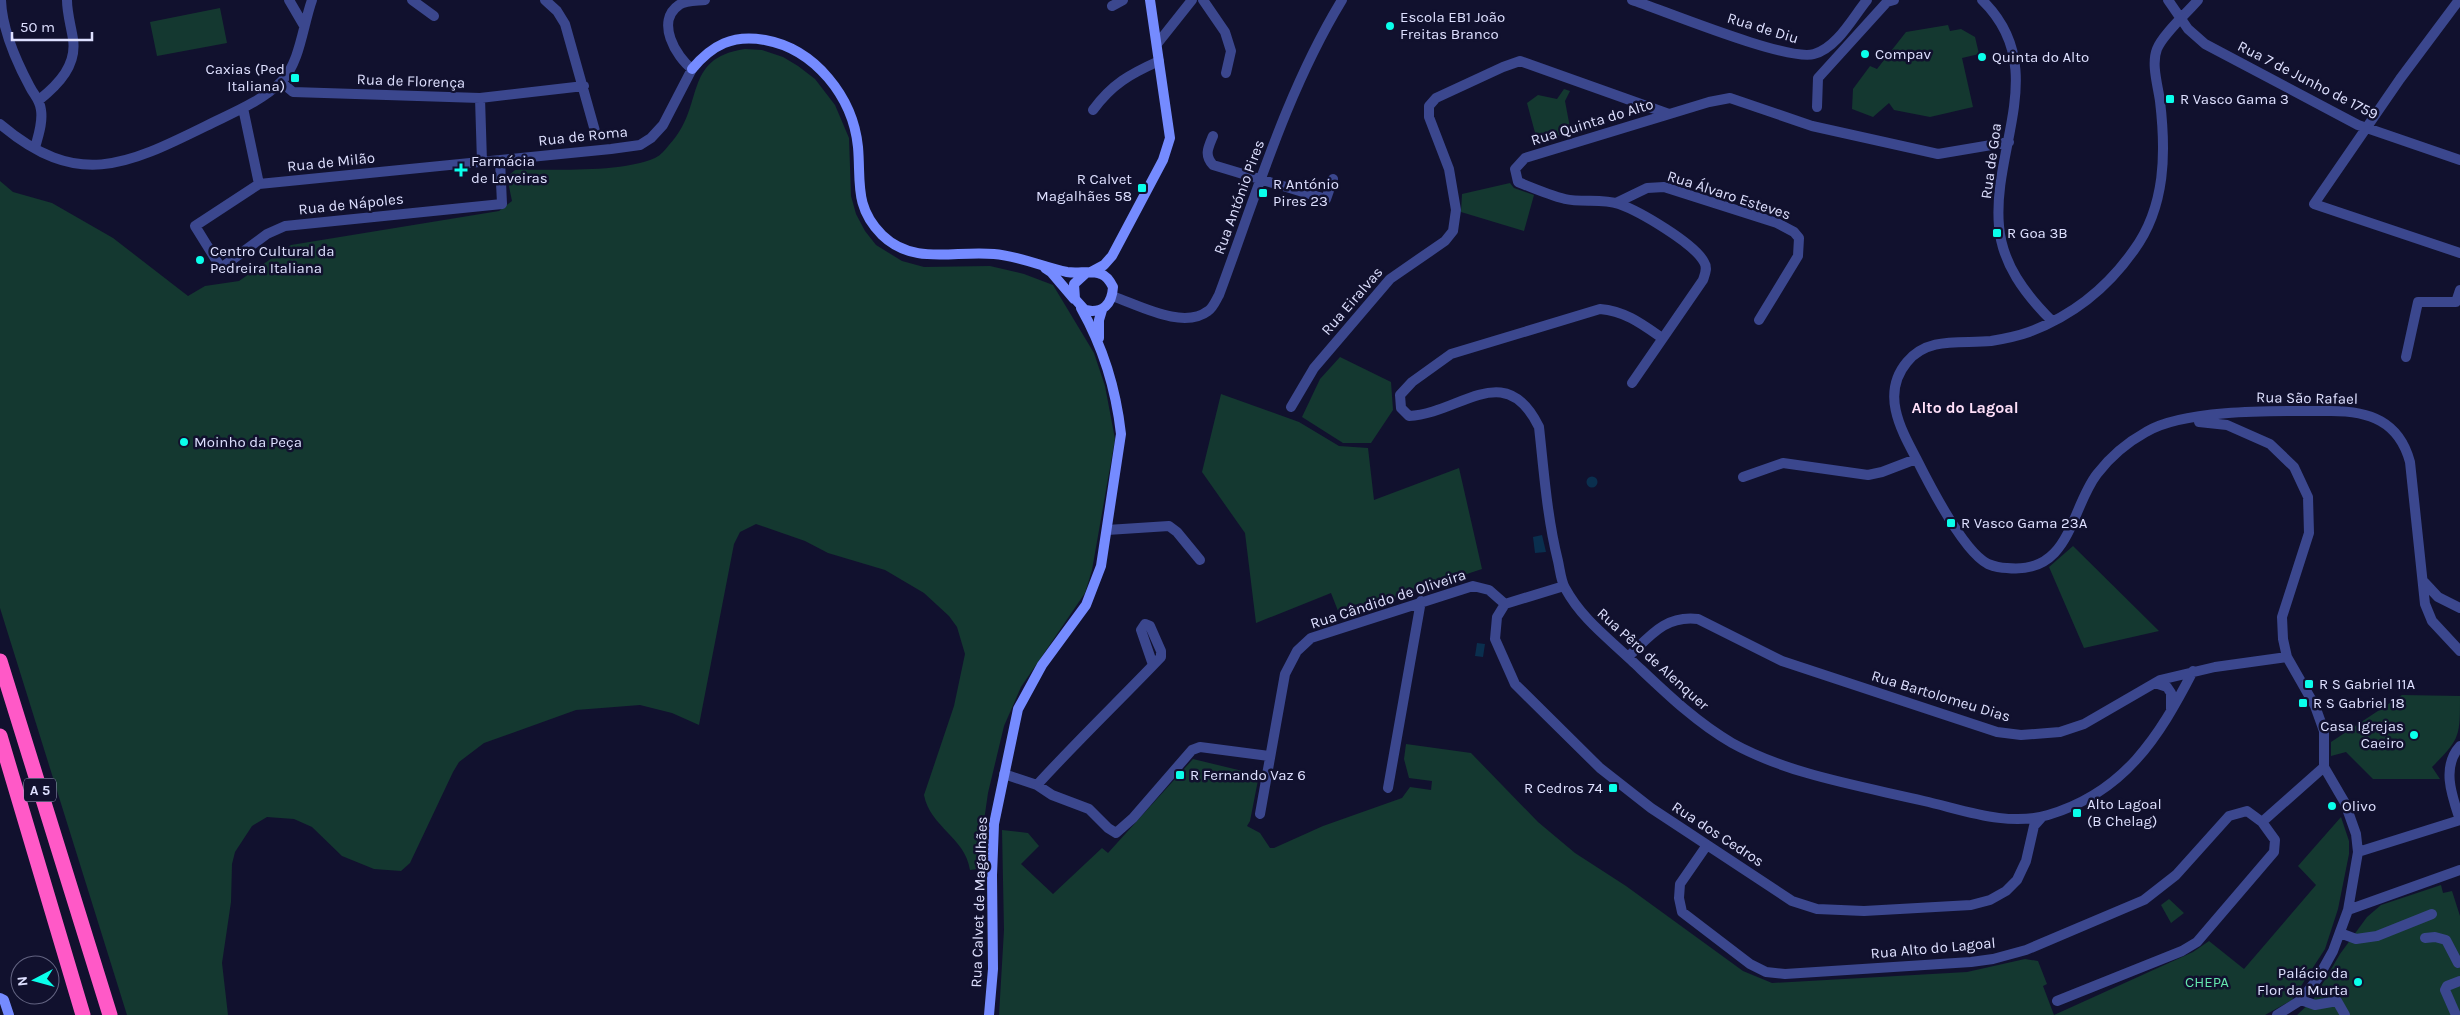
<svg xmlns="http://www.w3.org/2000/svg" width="2460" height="1015" viewBox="0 0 2460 1015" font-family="Karla,sans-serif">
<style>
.green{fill:#143830}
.water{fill:#0a2f4e}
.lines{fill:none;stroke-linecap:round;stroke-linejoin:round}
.street{stroke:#3b478e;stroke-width:10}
.secondary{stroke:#758bff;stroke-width:10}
.highway{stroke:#ff59c7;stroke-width:15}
.poi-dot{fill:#0affeb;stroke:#11112e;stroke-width:2}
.labels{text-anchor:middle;stroke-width:5;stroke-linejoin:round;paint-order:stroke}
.shield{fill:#11112e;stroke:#a0a2c0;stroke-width:1}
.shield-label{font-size:14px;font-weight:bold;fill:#dee0ff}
.poi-label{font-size:15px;fill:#dee0ff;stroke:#11112e;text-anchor:start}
.street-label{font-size:15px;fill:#dee0ff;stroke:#11112e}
.park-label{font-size:15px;fill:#64e5ad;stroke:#11112e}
.neighbourhood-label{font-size:16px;font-weight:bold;fill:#ffe0f9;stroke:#11112e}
</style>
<rect width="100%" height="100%" fill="#11112e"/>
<path class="green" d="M220,8L227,43L157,56L150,22Z
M1948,25L1950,31L1961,29L1975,37L1979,54L1962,58L1973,107L1930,117L1894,110L1889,103L1873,117L1852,109L1853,89L1870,66L1877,69L1906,32Z
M745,49L762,50L783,57L798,66L815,79L835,105L849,138L851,196L856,214L865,231L876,245L902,261L924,267L990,266L1024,274L1053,285L1094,353L1105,386L1115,439L1092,570L1085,593L1021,687L1004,726L988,793L977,869L970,870C965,837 930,827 924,795L954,706L965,654L957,627L949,616L924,593L885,570L828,553L805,541L756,524L740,532L734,544L699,725L672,713L640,705L576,710L484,743L459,762L453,772L410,863L401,871L374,869L342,856L312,827L294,819L267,817L252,826L235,852L232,864L231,902L222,963L228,1015H127L0,608V181L13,192L52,203L113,238L188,296L205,286L239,281L291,245L499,211L512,201L507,177L515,170C554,169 621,173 655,158C661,155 665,150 669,145C706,107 681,58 745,49Z
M1564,89L1570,91L1565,101L1571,133L1537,140L1527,103L1538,95L1557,99Z
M1510,183L1514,188L1534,195L1524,231L1461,212L1462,194Z
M1340,357L1391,382L1393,410L1371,443H1343L1302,417L1320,379Z
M1221,394L1299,422L1339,446L1368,448L1374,500L1459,468L1482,569L1340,616L1331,593L1256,623L1245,533L1202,472Z
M2073,546L2159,631L2084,648L2049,567Z
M2402,695L2460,696C2460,737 2460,739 2432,767L2440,779H2373L2346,752L2331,756V742Z
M1406,744L1471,753L1538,822L1575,853L1626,886L1743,971L1772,983L1967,972L2025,959L2038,961L2047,984L2043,986L2054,1015L2193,952L2209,941L2244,969L2316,885L2298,866L2341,817L2349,841V854L2338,909L2325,949L2292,1000L2265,1015H999L1004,930L1002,830L1028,833L1039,846L1021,864L1053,894L1102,848L1108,853L1193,759L1259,775L1250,821L1247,826L1260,833L1270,848H1274L1323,826L1402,798L1410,787L1431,790L1432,781L1409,778L1404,759Z
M2441,885L2443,893L2452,891L2460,916V1015H2297L2313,1000L2340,954L2367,917L2381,905Z
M2169,899L2184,913L2171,923L2161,905Z"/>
<path class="water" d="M1586.5 482a5.5 5.5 0 1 1 11 0a5.5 5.5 0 1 1-11 0Z
M1542,535L1546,552L1535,553L1533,537Z
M1477,643L1485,644L1483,657L1475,656Z"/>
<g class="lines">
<path class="street" d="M1,0C2,29 16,61 30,87C34,95 40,100 41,110C43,123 38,136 35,148
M289,0L303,24
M412,0L434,16
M545,0L557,11L565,24L595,131
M1203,0L1225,32L1231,51L1226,73
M1632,0C1665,11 1788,62 1814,54C1837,48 1853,17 1867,0
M1982,0C2051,67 1992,147 1999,226C2002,264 2025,294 2052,321
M2168,0L2188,29L2205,44L2358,125L2460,160
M2198,0C2187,13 2163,34 2157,49C2151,64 2158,86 2160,101C2166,152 2166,206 2134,250C2108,287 2072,316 2029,332C2018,336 2003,339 1991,341C1962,344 1928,336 1907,362C1881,393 1900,428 1916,458C1929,484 1964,552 1988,564C1993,566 2002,568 2007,568C2071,575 2070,509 2097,474C2110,457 2128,442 2146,432C2185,408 2283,411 2331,411C2369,411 2399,421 2410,462L2425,604L2432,621L2460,651
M2459,0L2400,79L2314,204L2460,253
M1112,6L1123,0
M1157,44L1192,0
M281,82L293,92L480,98L482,162
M480,98L584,86
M39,100C59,84 77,65 73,39C71,26 67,13 67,0
M1817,107L1818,78L1887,2L1894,0
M243,108L259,184
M1093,110C1112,84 1130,74 1159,61
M0,124C77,189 125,166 206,126C232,113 261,102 282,81C300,62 303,25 312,0
M1213,136C1208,148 1204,155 1213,165L1326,199L1333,179
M500,160L502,204L285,226L267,234L221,268L195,226L259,184L611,149L640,145L651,138L663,125L692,69C676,57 655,21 679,5C686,0 697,1 705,0
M1616,203L1647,188L1664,187L1777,223L1794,232L1799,238L1798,256L1759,320
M1112,296C1139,305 1183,330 1208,311C1213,308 1216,300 1219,295C1256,196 1286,92 1342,0
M1662,338C1642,324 1625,311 1600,309L1451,354L1412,382L1400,395L1401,408L1409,416C1460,414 1505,357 1539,427C1544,472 1547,517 1558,561C1560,570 1561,581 1565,588C1582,619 1607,637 1631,660C1663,690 1694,721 1732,743C1790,775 1861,786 1924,801C1964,810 2008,827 2048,815C2124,793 2159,737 2193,671
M2406,357L2418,302H2456L2460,290
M1632,383L1703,280C1705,274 1708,268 1704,262C1694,243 1639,211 1619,204C1602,198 1582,203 1565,199C1549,195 1533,188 1518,182L1515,169L1525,158L1709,102L1730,98L1812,126L1938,154L2009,142
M1291,407L1314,368L1390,279L1445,241L1453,231L1456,210L1449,169L1429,117V106L1436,98L1503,67L1520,61L1669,114
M2199,422L2227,425L2270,444L2294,467L2308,497L2309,533L2282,617L2283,639L2287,657L2315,706L2324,731V767L2345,803L2356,834L2358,852L2348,910L2333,951L2318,978L2301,1000L2277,1015
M1743,477L1783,463L1868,475L1882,472L1916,459
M1107,530L1169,526L1177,532L1200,560
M2424,582L2438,597L2460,608
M1564,586L1505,604L1497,617L1495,639L1515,684L1600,768L1651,808L1792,901L1817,909L1864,911L1971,905L1990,900L2006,891L2017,880L2026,861L2034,826L2042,817
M1628,657C1650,636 1665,615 1698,619L1782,661L1997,732L2021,735L2060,732L2084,724L2160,680L2215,667L2287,657
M2155,683L2167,687L2171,693V709
M1004,774L1037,785L1052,795L1089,809L1108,828L1116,833L1133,818L1192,750L1200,747L1269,756
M1037,785C1077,741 1120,700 1161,657V651L1150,626L1145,624L1141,630L1153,665
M1388,788L1421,601
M1260,814L1285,674L1297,651L1311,638L1473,586L1489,590L1505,604
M2460,820C2452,796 2441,767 2460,746
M1707,845L1680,884L1679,898L1682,912L1750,964L1766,972L1785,974L1971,962L1993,959L2026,950L2144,900L2176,875L2229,816L2247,811L2262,822
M2358,852L2460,820
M2348,910L2460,870
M2340,933L2356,939L2377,936L2432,914
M2425,938L2435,937L2446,940L2458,963L2460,962
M2301,1000L2315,1005L2337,1001L2345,1015
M2057,1001L2182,951L2197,942L2274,852L2275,840L2262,822L2324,767
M2456,1015L2445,990L2447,986L2460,981"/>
<path class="secondary" d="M692,69C712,45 733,34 765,40C815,49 853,97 858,147C861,182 854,207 882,235C914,266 954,250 994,254C1019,256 1043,267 1067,272C1078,274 1091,270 1101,274C1107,276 1110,281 1113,287C1112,304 1103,314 1085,310L1075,299L1074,284L1086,273
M1045,268L1051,272L1074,299
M1091,272L1104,265L1112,256L1163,160L1170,138L1150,0
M1099,338V320L1102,310
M0,998L4,1000L9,1015
M989,1015L993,969L992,875L994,824L1018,709L1042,665L1086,605L1101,566L1121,434C1116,389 1103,347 1081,308"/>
<path class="highway" d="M0,661L110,1015
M0,736L83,1015"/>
</g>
<g class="poi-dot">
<circle cx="1390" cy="26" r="5"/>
<circle cx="1865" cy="54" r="5"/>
<circle cx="1982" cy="57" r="5"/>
<rect x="290" y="73" width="10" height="10" rx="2.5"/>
<rect x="2165" y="94" width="10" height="10" rx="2.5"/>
<path d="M458.5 162.5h5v5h5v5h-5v5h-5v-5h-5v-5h5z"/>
<rect x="1137" y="183" width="10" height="10" rx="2.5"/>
<rect x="1258" y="188" width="10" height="10" rx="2.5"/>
<rect x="1992" y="228" width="10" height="10" rx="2.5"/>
<circle cx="200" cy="260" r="5"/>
<circle cx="184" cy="442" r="5"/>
<rect x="1946" y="518" width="10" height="10" rx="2.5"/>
<rect x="2304" y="679" width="10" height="10" rx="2.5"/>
<rect x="2298" y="698" width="10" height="10" rx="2.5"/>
<circle cx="2414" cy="735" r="5"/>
<rect x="1175" y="770" width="10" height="10" rx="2.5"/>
<rect x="1608" y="783" width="10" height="10" rx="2.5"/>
<circle cx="2332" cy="806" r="5"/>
<rect x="2072" y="808" width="10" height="10" rx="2.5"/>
<circle cx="2358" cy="982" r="5"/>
</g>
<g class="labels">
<rect class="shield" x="24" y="778.5" width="32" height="23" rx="4"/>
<g class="shield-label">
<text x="40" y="795">A 5</text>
</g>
<g class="poi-label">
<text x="1400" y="22">Escola EB1 João<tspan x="1400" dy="17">Freitas Branco</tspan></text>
<text x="1875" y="59">Compav</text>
<text x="1992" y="62">Quinta do Alto</text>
<text x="285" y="74" text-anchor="end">Caxias (Ped<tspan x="285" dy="17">Italiana)</tspan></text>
<text x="2180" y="104">R Vasco Gama 3</text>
<text x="471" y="166">Farmácia<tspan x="471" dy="17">de Laveiras</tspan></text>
<text x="1132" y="184" text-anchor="end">R Calvet<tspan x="1132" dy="17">Magalhães 58</tspan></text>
<text x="1273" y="189">R António<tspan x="1273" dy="17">Pires 23</tspan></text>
<text x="2007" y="238">R Goa 3B</text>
<text x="210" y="256">Centro Cultural da<tspan x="210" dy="17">Pedreira Italiana</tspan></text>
<text x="194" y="447">Moinho da Peça</text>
<text x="1961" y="528">R Vasco Gama 23A</text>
<text x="2319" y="689">R S Gabriel 11A</text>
<text x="2313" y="708">R S Gabriel 18</text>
<text x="2404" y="731" text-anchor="end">Casa Igrejas<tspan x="2404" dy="17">Caeiro</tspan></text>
<text x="1190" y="780">R Fernando Vaz 6</text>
<text x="1603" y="793" text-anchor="end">R Cedros 74</text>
<text x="2087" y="809">Alto Lagoal<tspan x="2087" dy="17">(B Chelag)</tspan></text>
<text x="2342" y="811">Olivo</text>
<text x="2348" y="978" text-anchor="end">Palácio da<tspan x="2348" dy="17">Flor da Murta</tspan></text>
</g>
<g class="street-label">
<text transform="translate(1763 28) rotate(17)" y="5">Rua de Diu</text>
<text transform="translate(2308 80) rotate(27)" y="5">Rua 7 de Junho de 1759</text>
<text transform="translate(411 81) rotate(2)" y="5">Rua de Florença</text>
<text transform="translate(1592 122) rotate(-17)" y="5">Rua Quinta do Alto</text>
<text transform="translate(583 136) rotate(-6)" y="5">Rua de Roma</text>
<text transform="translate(1991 161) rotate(-82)" y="5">Rua de Goa</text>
<text transform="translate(331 162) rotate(-6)" y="5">Rua de Milão</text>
<text transform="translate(1729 195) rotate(18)" y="5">Rua Álvaro Esteves</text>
<text transform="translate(1239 197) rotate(-70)" y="5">Rua António Pires</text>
<text transform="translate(351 204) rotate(-6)" y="5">Rua de Nápoles</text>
<text transform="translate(1352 301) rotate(-49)" y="5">Rua Eiralvas</text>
<text transform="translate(2307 398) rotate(1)" y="5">Rua São Rafael</text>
<text transform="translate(1388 599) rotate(-18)" y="5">Rua Cândido de Oliveira</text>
<text transform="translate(1653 659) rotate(42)" y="5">Rua Pêro de Alenquer</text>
<text transform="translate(1941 696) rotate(17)" y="5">Rua Bartolomeu Dias</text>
<text transform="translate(1718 834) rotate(33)" y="5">Rua dos Cedros</text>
<text transform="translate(979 902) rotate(-88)" y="5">Rua Calvet de Magalhães</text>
<text transform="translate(1933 948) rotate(-5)" y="5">Rua Alto do Lagoal</text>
</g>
<g class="park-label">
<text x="2207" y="987">CHEPA</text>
</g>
<g class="neighbourhood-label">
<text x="1965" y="413">Alto do Lagoal</text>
</g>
</g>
<g transform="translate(35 980) rotate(264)"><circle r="24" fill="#11112e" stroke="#636482"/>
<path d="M0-4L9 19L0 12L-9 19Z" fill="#0affeb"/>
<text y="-8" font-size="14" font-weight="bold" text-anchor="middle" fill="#dee0ff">N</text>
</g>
<path d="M12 32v8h80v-8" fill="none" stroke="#dee0ff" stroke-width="2.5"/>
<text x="20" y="32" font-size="15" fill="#dee0ff" stroke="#11112e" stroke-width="4" paint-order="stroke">50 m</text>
</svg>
